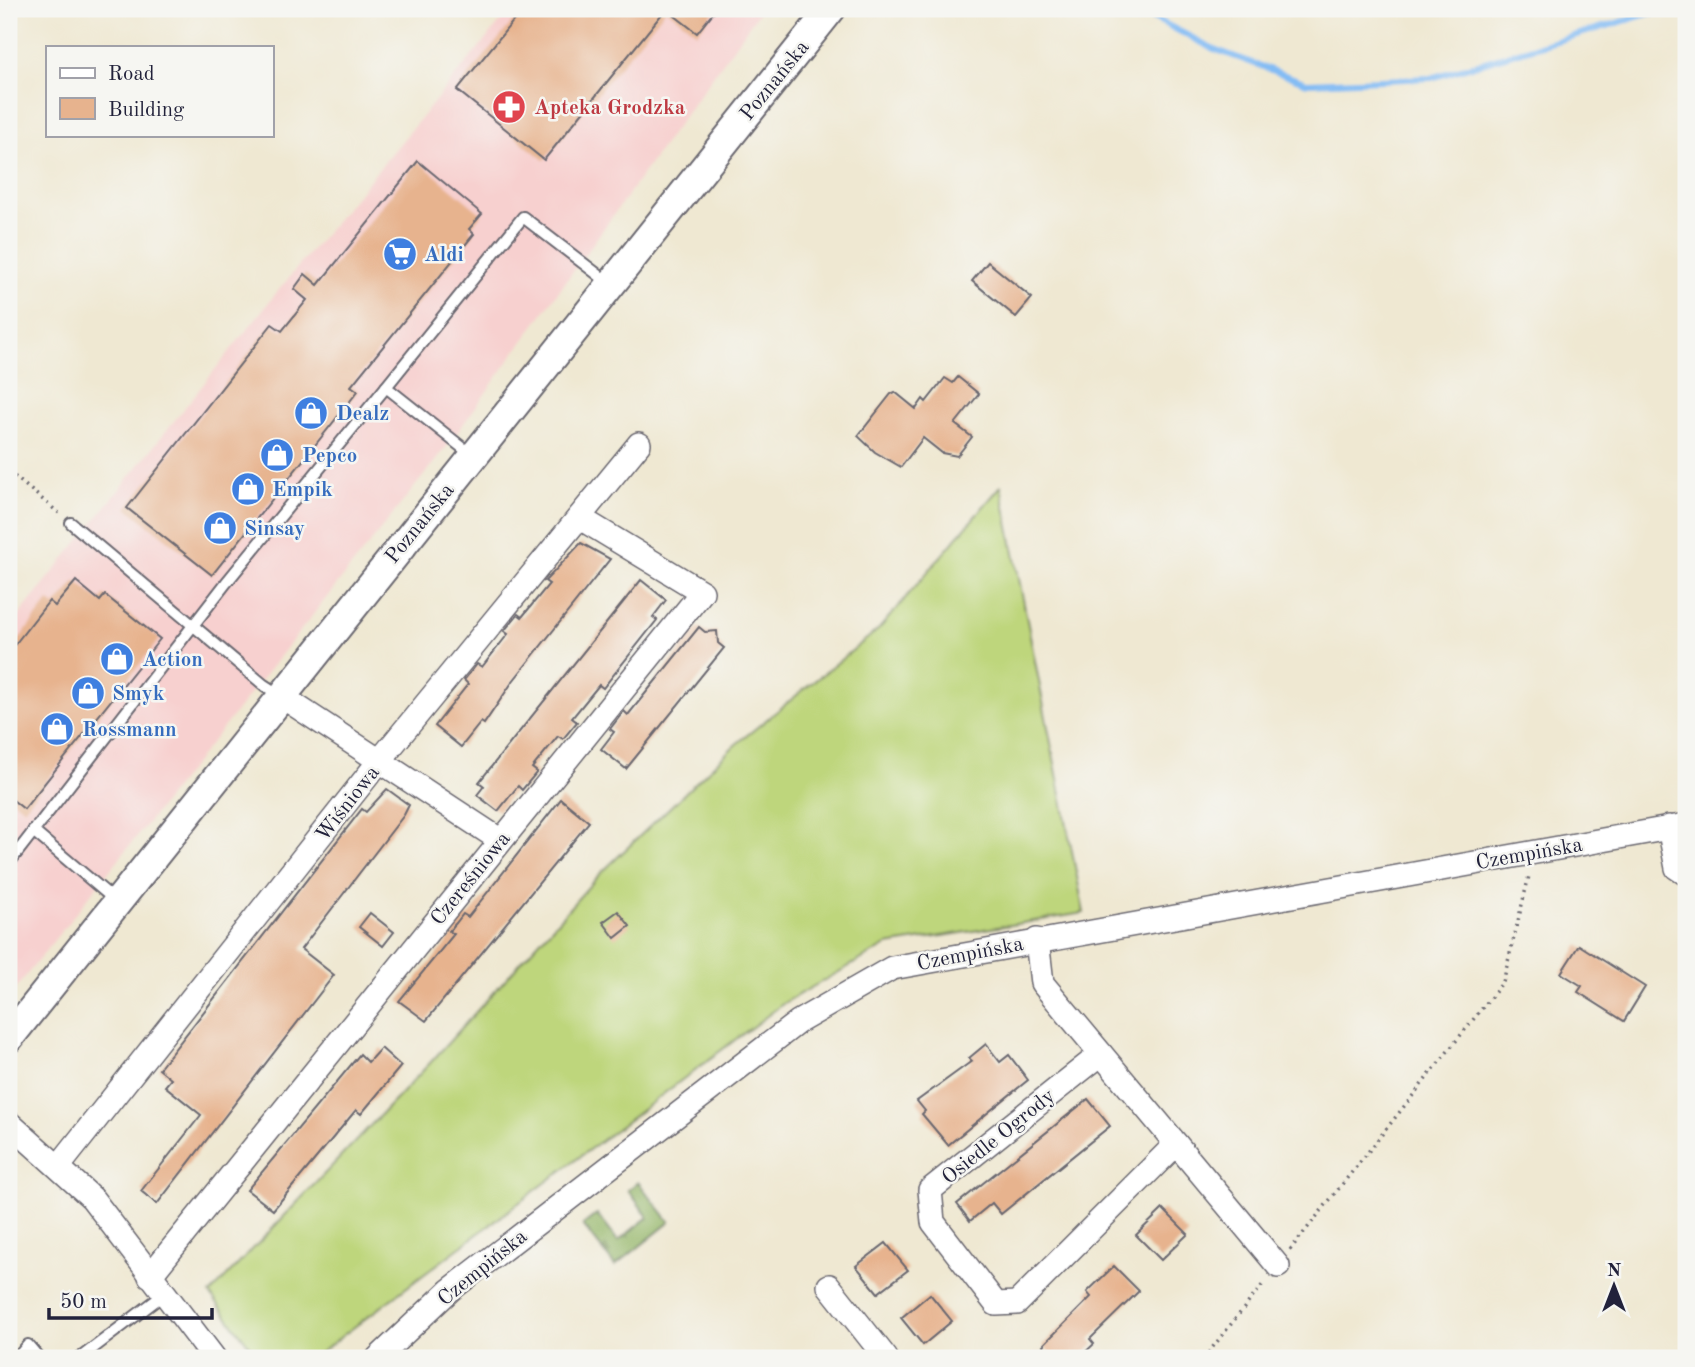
<svg xmlns="http://www.w3.org/2000/svg" width="1695" height="1367" font-family="'Old Standard TT',serif">
	<defs>
		<pattern id="forest-firs" width="22" height="20" patternUnits="userSpaceOnUse" patternTransform="scale(1.75)"><rect width="22" height="20" fill="#96b76b"/><path d="M5 1l3.5 6h-7zM16 11l3.5 6h-7z" fill="#7a9459"/></pattern>
	</defs>
	<rect width="100%" height="100%" fill="#f6f6f2"/>
	<filter id="ink" filterUnits="userSpaceOnUse"><feTurbulence type="fractalNoise" baseFrequency=".0143" numOctaves="2"/><feDisplacementMap in="SourceGraphic" scale="14" xChannelSelector="R" yChannelSelector="G"/><feConvolveMatrix kernelMatrix="1 2 1 2 8 2 1 2 1" color-interpolation-filters="sRGB"/></filter>
	<filter id="wash" filterUnits="userSpaceOnUse"><feTurbulence type="fractalNoise" baseFrequency=".00686" numOctaves="4" result="noise"/><feDisplacementMap in="SourceGraphic" scale="28" xChannelSelector="R" yChannelSelector="G"/><feGaussianBlur stdDeviation="1.57" result="paint"/><feColorMatrix in="noise" values="0 0 0 0 0 0 0 0 0 0 0 0 0 0 0 0 0 1.4 0 .05"/><feComposite in="paint" operator="in"/></filter>
	<g filter="url(#wash)">
		<rect width="100%" height="100%" fill="#efe8d2"/>
		<!-- built -->
		<polygon fill="#f7d0cf" points="511,9 761,9 452,440 9,997 9,628 273,297"/>
		<!-- forest -->
		<polygon fill="url(#forest-firs)" stroke="#5c6c53" stroke-width="2" points="638,1182 670,1222 615,1266 583,1225 597,1214 618,1241 648,1217 628,1190"/>
		<!-- garden -->
		<polygon fill="#bed67b" stroke="#707c5b" stroke-width="2" points="1001,486 1084,913 887,945 784,1003 313,1358 259,1358 210,1294 431,1062 599,875 735,745 879,629"/>
		<g fill="none" stroke-linecap="round" stroke-linejoin="round">
			<!-- stream -->
			<polyline stroke="#83bcf4" stroke-width="6" points="1136,9 1214,49 1307,83 1431,78 1664,9"/>
		</g>
		<g id="blocks">
			<!-- building -->
			<g fill="#e7b38e">
				<polygon points="523,9 666,9 544,160 457,90"/>
				<polygon points="666,9 716,9 697,33"/>
				<polygon points="418,161 482,214 469,229 474,234 351,386 358,391 212,575 127,508 272,324 282,331 307,300 294,289 305,274 318,285"/>
				<polygon points="988,262 1032,298 1016,317 972,281"/>
				<polygon points="958,377 979,394 955,424 972,437 957,456 942,453 923,438 901,467 875,452 858,436 891,394 895,392 916,409 923,399 926,402 945,378 953,383"/>
				<polygon points="581,543 610,559 513,681 484,724 481,722 461,747 435,726 468,684 464,680 477,664 482,667 508,634 504,631 518,614 522,617 549,584 545,581"/>
				<polygon points="641,580 666,600 653,617 657,620 603,688 599,685 572,718 577,722 563,739 558,736 532,768 537,772 522,790 518,786 498,811 477,795 484,786 479,782"/>
				<polygon points="76,581 100,601 105,595 160,639 24,809 9,797 9,652 49,601 55,606"/>
				<polygon points="699,627 705,632 717,631 718,643 724,648 626,769 601,749 614,732 610,729 624,711 628,715"/>
				<polygon points="387,789 409,805 404,815 301,949 334,975 157,1204 141,1191 201,1115 165,1086 171,1079 159,1069 362,809 366,812"/>
				<polygon points="561,799 589,822 426,1021 399,1001 454,934 449,931 456,923 463,914 468,917"/>
				<polygon points="618,911 630,926 615,938 603,922"/>
				<polygon points="370,913 394,932 383,946 359,927"/>
				<polygon points="1579,945 1645,987 1624,1021 1578,992 1582,986 1561,973"/>
				<polygon points="986,1044 1000,1062 1009,1055 1028,1080 948,1145 922,1114 925,1111 917,1101 972,1061 969,1058"/>
				<polygon points="381,1048 401,1066 361,1114 356,1110 273,1210 247,1190 360,1054 368,1062"/>
				<polygon points="1088,1099 1110,1126 1001,1214 992,1203 970,1221 957,1204"/>
				<polygon points="1163,1209 1188,1234 1161,1260 1136,1235"/>
				<polygon points="886,1243 908,1270 878,1293 856,1266"/>
				<polygon points="1114,1266 1139,1291 1090,1339 1094,1344 1079,1358 1056,1358 1043,1345 1091,1297 1087,1292"/>
				<polygon points="930,1294 952,1321 923,1345 901,1318"/>
			</g>
		</g>
	</g>
	<g filter="url(#ink)">
		<use href="#blocks" fill-opacity="0" stroke="#6a6770" stroke-width="2"/>
		<g fill="none" stroke-linecap="round" stroke-linejoin="round">
			<!-- service casing -->
			<g stroke="#6a6770" stroke-width="14">
				<g id="service">
					<polyline points="386,387 523,217 609,283"/>
					<polyline points="71,523 264,685 281,696"/>
					<polyline points="33,831 117,902"/>
					<polyline points="9,863 226,583 386,387 473,456"/>
					<polyline points="17,1358 28,1345 39,1358"/>
					<polyline points="80,1358 163,1295"/>
				</g>
			</g>
			<!-- minor casing -->
			<g stroke="#6a6770" stroke-width="26">
				<g id="minor">
					<polyline points="281,696 500,840"/>
					<polyline points="1669,827 1677,868 1686,874"/>
					<polyline points="1037,940 1042,983 1278,1266"/>
					<polyline points="1101,1054 930,1190 933,1222 996,1304 1017,1303 1176,1144"/>
					<polyline points="9,1123 92,1198 214,1358"/>
					<polyline points="59,1166 381,759 639,444"/>
					<polyline points="150,1276 702,592 580,518"/>
					<polyline points="829,1286 886,1358"/>
					<polyline points="378,1358 450,1290 798,1022 892,968 1686,825"/>
				</g>
			</g>
			<!-- tertiary casing -->
			<g stroke="#6a6770" stroke-width="32">
				<polyline id="tertiary" points="9,1038 831,9"/>
			</g>
			<!-- path -->
			<g stroke="#6a6770" stroke-width="3.5" stroke-dasharray="2 5" stroke-linecap="butt">
				<polyline points="9,472 59,513"/>
				<polyline points="1290,1250 1503,982 1529,876"/>
				<polyline points="1204,1358 1264,1283"/>
			</g>
			<!-- service -->
			<use href="#service" stroke="#fff" stroke-width="10"/>
			<!-- minor -->
			<use href="#minor" stroke="#fff" stroke-width="23"/>
			<!-- tertiary -->
			<use href="#tertiary" stroke="#fff" stroke-width="28"/>
		</g>
	</g>
	<!-- icons -->
	<defs>
		<g id="pharmacy-disc" transform="scale(1.75)"><circle r="9.5" fill="#e0444e" stroke="#f6f6f2"/><path d="M-2-6h4v4h4v4h-4v4h-4v-4h-4v-4h4Z" fill="#fff"/></g>
		<g id="supermarket-disc" transform="scale(1.75)"><circle r="9.5" fill="#3f7fe0" stroke="#f6f6f2"/><path d="M-6-5.5h2.5l.6 2H6L4.5 2H-2.5L-4.4-4H-6ZM-1.5 3.2a1.3 1.3 0 1 0 .1 0ZM3 3.2a1.3 1.3 0 1 0 .1 0Z" fill="#fff"/></g>
		<g id="shop-disc" transform="scale(1.75)"><circle r="9.5" fill="#3f7fe0" stroke="#f6f6f2"/><path d="M-5-2.5h2.3a2.7 3.5 0 0 1 5.4 0H5L5.5 6h-11ZM-1.5-2.5h3a1.5 2.3 0 0 0-3 0Z" fill="#fff"/></g>
	</defs>
	<g fill-rule="evenodd">
		<use href="#pharmacy-disc" x="509" y="107"/>
		<use href="#supermarket-disc" x="400" y="254"/>
		<use href="#shop-disc" x="311" y="413"/>
		<use href="#shop-disc" x="277" y="455"/>
		<use href="#shop-disc" x="248" y="489"/>
		<use href="#shop-disc" x="220" y="528"/>
		<use href="#shop-disc" x="117" y="659"/>
		<use href="#shop-disc" x="88" y="693"/>
		<use href="#shop-disc" x="57" y="729"/>
	</g>
	<g text-anchor="middle" stroke-width="5" stroke-linejoin="round" paint-order="stroke">
		<!-- street labels -->
		<g font-size="21" fill="#22223b" stroke="#f6f6f2">
			<text transform="translate(774 80) rotate(-51)" y="7">Poznańska</text>
			<text transform="translate(419 523) rotate(-51)" y="7">Poznańska</text>
			<text transform="translate(347 803) rotate(-52)" y="7">Wiśniowa</text>
			<text transform="translate(1529 853) rotate(-10)" y="7">Czempińska</text>
			<text transform="translate(470 878) rotate(-51)" y="7">Czereśniowa</text>
			<text transform="translate(970 953) rotate(-11)" y="7">Czempińska</text>
			<text transform="translate(998 1136) rotate(-39)" y="7">Osiedle Ogrody</text>
			<text transform="translate(482 1267) rotate(-39)" y="7">Czempińska</text>
		</g>
		<!-- health labels -->
		<g font-size="21" font-weight="bold" fill="#be3a42" stroke="#f6f6f2" text-anchor="start">
			<text x="534" y="114">Apteka Grodzka</text>
		</g>
		<!-- shop labels -->
		<g font-size="21" font-weight="bold" fill="#366cbe" stroke="#f6f6f2" text-anchor="start">
			<text x="424" y="261">Aldi</text>
			<text x="336" y="420">Dealz</text>
			<text x="302" y="462">Pepco</text>
			<text x="272" y="496">Empik</text>
			<text x="244" y="535">Sinsay</text>
			<text x="142" y="666">Action</text>
			<text x="112" y="700">Smyk</text>
			<text x="82" y="736">Rossmann</text>
		</g>
	</g>
	<!-- margin -->
	<rect width="1695" height="1367" fill="none" stroke="#f6f6f2" stroke-width="35"/>
	<!-- legend -->
	<rect x="46" y="46" width="228" height="91" fill="#f6f6f2" stroke="#a1a1a9" stroke-width="2"/>
	<rect x="60" y="68" width="35" height="10" fill="#ffffff" stroke="#a1a1a9" stroke-width="2"/>
	<text x="108" y="80" font-size="21" fill="#22223b">Road</text>
	<rect x="60" y="98" width="35" height="21" fill="#e7b38e" stroke="#a1a1a9" stroke-width="2"/>
	<text x="108" y="116" font-size="21" fill="#22223b">Building</text>
	<!-- north arrow -->
	<g transform="translate(1614 1286)" stroke="#f6f6f2" stroke-width="5" paint-order="stroke">
	<path d="M0-5L12 26L0 18L-12 26Z" fill="#22223b"/>
	<text y="-10" font-size="19" font-weight="bold" text-anchor="middle" fill="#22223b">N</text>
	</g>
	<!-- scale -->
	<path d="M49 1308v10h163v-10" fill="none" stroke="#22223b" stroke-width="3.5"/>
	<text x="60" y="1308" font-size="21" fill="#22223b" stroke="#f6f6f2" stroke-width="5" paint-order="stroke">50 m</text>
</svg>
